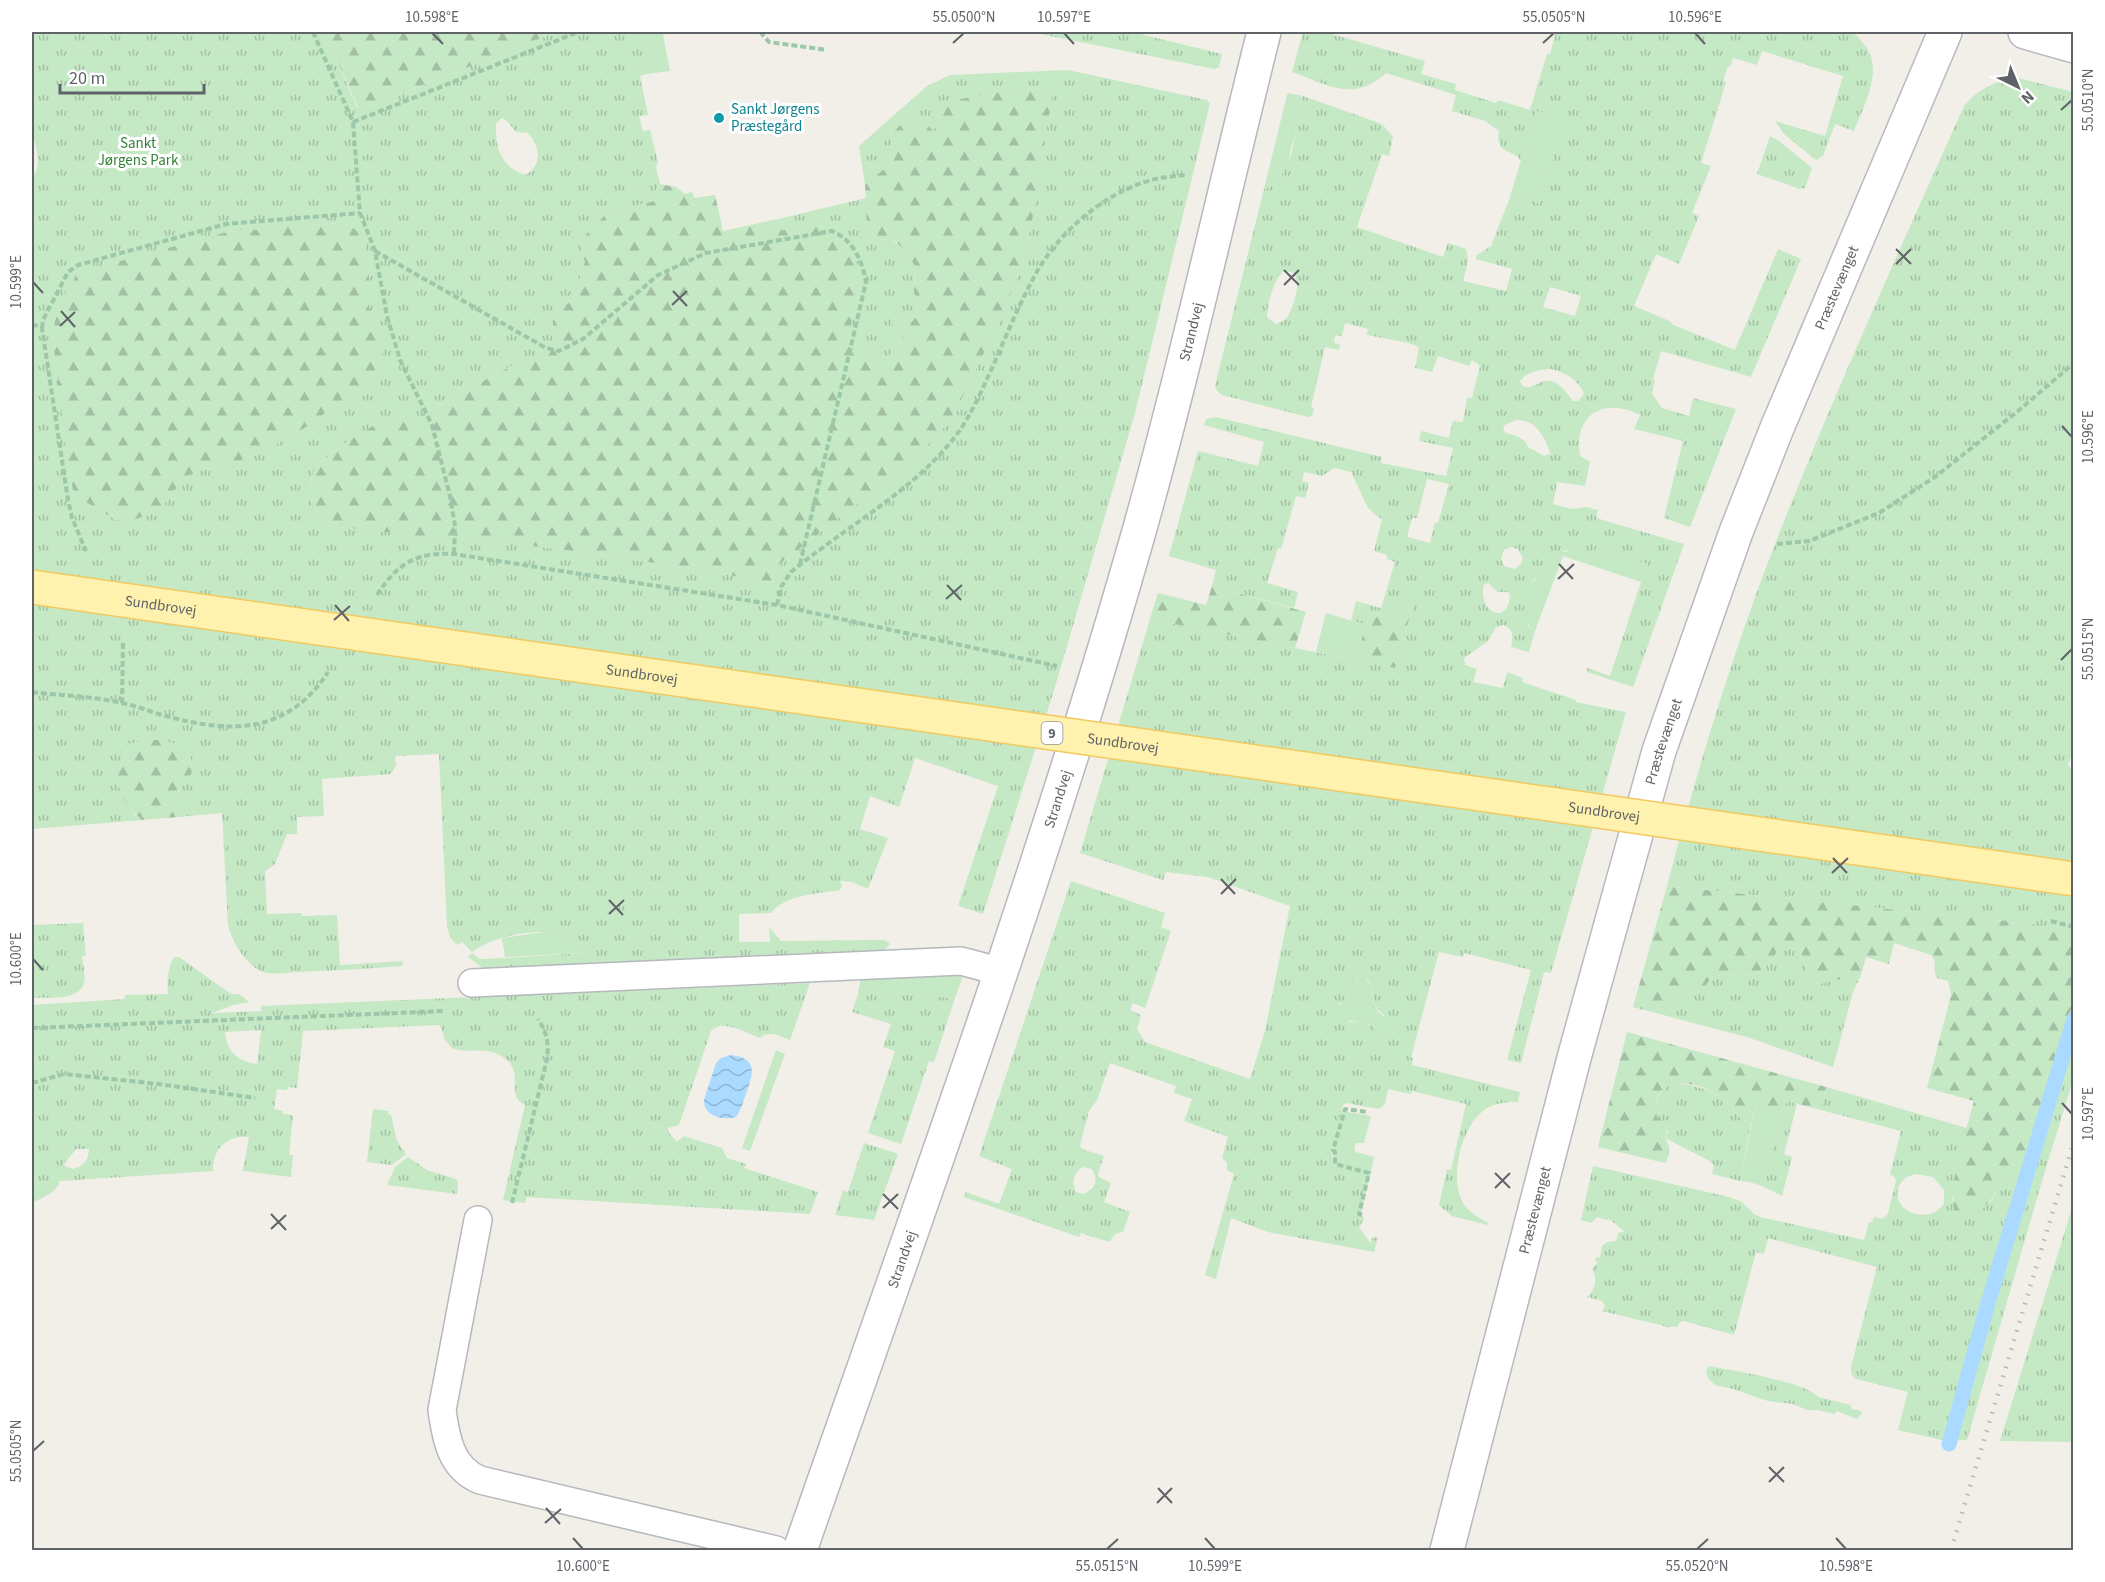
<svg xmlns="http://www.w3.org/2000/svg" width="2105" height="1582" font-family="'Source Sans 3',sans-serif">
	<defs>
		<pattern id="grass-tufts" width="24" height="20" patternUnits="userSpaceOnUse" patternTransform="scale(1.5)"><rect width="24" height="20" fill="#c5e8c5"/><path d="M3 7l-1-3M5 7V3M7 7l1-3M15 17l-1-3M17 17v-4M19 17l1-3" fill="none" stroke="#a3c0a4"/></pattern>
		<pattern id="forest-firs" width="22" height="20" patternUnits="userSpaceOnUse" patternTransform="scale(1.5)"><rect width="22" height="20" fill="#c5e8c5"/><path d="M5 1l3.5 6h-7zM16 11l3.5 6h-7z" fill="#a3c0a4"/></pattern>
		<pattern id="water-waves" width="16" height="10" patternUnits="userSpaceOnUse" patternTransform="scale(1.5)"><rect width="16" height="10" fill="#aadaff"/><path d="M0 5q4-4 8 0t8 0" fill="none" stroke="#8eb4d2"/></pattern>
	</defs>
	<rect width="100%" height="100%" fill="#f1efe8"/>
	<!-- grass -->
	<g fill="url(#grass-tufts)" fill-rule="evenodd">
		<path d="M32,32H324L357,107L362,109L557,32H638L647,74L640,76L648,115L639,116L643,131L650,130L658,162L656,167L660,184L654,193V201L606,214L581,273L577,293L553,320L552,334L555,344L547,358L509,367L417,417L383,420L353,438L319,463L314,470L309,489L311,501L322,517L339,527L393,533L432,542L469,538L604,555L771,582L778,565L901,470L939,434L954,414L1003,314L1024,258L1033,216V89L1005,91L945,102L934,131L918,117L891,141L895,157C887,170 875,174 865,185L859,146L927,86L950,75L1068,70L1207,100L1210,103L1207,116L1135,413L1055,687L983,914L958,906L998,786L915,758L899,807L870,796L860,829L888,838L868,889L852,882L840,881L842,886L840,890C817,894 786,894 771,913L739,914V942H770L769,927L781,941L885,940L890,944L885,950L497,969L483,968L468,957L472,953L480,959H485L587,953L589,950L587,944L569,943L561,932C530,931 498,934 472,952L462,942L457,945L450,937L447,927L439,754L395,756L396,765L391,774L322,779L324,816L297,817V834H287L275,864L265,871L267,914L301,913L302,916L337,915L340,965L403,961L402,966C366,969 331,971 296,972C286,973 273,975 263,972C246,965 232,942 228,925L222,813L178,817C178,809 177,800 178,793C181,775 200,777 189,755L121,792L135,815L142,820L32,829V179C42,165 37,149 32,133ZM502,118L507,121L516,132L528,133C540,146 543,166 525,175C501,167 495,148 496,123ZM331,223L350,226L369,258V307L382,349V358L368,382L303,429L266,450L239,461L202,470L186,477L176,488L168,501L116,520L74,495L65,438L227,232Z"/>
		<polygon points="1030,32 1132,32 1222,54 1219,67 1215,69"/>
		<path d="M1303,32H1325L1425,61L1421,74L1456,84L1455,90L1496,103L1498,100L1530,110L1547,54H1550L1556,32H1853C1859,38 1866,46 1870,54C1880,77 1862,110 1854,131L1835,124L1823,156L1816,160L1784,134L1775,121L1825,136L1843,76L1762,51L1757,65L1733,58L1730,67L1728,66L1723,81L1726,82L1701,163L1711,166L1692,213L1699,216L1679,264L1656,254L1634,306L1672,322L1671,324L1735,350L1778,249L1801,259L1751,377L1661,351L1653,379L1655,380L1652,394L1662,408L1689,416L1693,398L1736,409L1690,527L1664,518L1683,441L1634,429L1640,415C1605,397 1573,413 1580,456L1590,462L1585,486L1557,482L1553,504L1571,509L1586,507L1598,510L1596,518L1684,544L1633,687L1587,672V668L1610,676L1647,564L1596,548L1594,557L1565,550L1559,554L1533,580L1528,626L1535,631L1529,652L1511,647C1513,637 1514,630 1504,625L1496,627L1488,641L1464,658L1465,665L1477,669L1473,682L1503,688L1507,672L1523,678L1522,682L1576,700V702L1626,712L1551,973L1544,972L1521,1063L1507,1060L1531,970L1464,953L1463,957L1439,952L1411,1057L1413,1058L1412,1065L1520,1092L1518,1102C1505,1102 1493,1103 1483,1111C1460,1129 1448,1182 1465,1206C1471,1214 1480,1218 1488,1223V1225L1452,1216L1439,1205L1447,1169L1451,1170L1466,1104L1412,1091L1411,1094L1388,1089L1385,1104L1379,1109L1346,1103L1343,1105L1331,1150L1333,1163L1371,1171L1361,1213L1364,1219L1359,1227L1371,1244L1372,1238L1378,1237L1374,1252L1268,1232L1231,1218L1216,1279L1205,1275L1234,1174L1227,1170V1163L1222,1158L1228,1137L1184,1121L1192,1099L1174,1093L1176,1086L1110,1063L1097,1100L1089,1111L1080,1145L1082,1149L1104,1156L1098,1173L1099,1177L1111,1183L1104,1202L1130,1212L1123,1232L1115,1234L1109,1242L1081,1233L1079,1237L964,1197L966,1192L999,1204L1012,1169L979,1156L1071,881L1165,913L1161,927L1171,931L1145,1008L1133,1003L1130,1010L1141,1015L1137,1029L1145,1042L1250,1079L1265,1031L1290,906L1208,877L1166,872L1163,880L1080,853L1150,619L1395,668L1414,602H1411C1399,613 1396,619 1379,614L1368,619L1366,625L1351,620L1356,601L1381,608L1395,562L1387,559V555L1374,551L1382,520L1368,508L1351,472L1334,468L1322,476L1304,472L1302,481L1309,483L1305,498L1296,496L1281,549L1278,548L1267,583L1298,592L1294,608L1212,586L1216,570L1169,556L1198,451L1258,466L1264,442L1204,425L1206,419L1216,417L1382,457L1381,463L1446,476L1453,448L1419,441L1421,431L1449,438L1453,421L1463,422L1467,398H1472L1480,366L1472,360L1469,366L1438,356L1432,372L1415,368L1419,347L1409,343L1367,335L1368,329L1345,323L1342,336L1335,335L1334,343L1340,344L1339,350L1325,347L1311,407L1314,409L1312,416L1308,417L1222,395L1218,392L1215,386L1264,189L1279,183L1284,168L1289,163L1296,134L1295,128L1303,96L1382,124L1393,137L1389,156L1382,154L1357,227L1443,257L1448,243L1466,249L1468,261L1463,281L1506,291L1512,269L1476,259V256L1491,246L1509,200L1521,196L1540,204L1536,111L1522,162L1517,156L1501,148L1498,138L1499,131L1485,121L1452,111L1456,95L1386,73C1353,103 1329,85 1292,72ZM1284,271L1293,272C1302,284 1294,304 1288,316L1285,320L1276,324L1267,317C1267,305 1274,278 1284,271ZM1550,287L1581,296L1575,316L1543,307ZM1551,369C1565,372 1579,380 1584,394L1578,401H1573C1567,394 1561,384 1552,381C1540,377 1526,397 1520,381C1528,371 1539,370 1551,369ZM1516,420C1537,419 1544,437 1551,454L1544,456L1528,447L1525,441L1517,436L1505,433L1503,426ZM1427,479L1449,484L1438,523H1435L1430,543L1407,537L1412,518H1417ZM1511,547L1518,549L1523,558L1521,564L1515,569L1504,566L1501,559L1504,550ZM1488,583L1498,592H1508L1510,595C1509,626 1477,614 1484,584ZM1359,971C1362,975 1368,978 1370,983C1375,996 1371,1008 1385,1015L1370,1025L1361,1021L1349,1022L1338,1004L1344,1001ZM1083,1167L1092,1169C1099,1181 1095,1189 1083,1194L1076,1192C1071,1182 1073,1173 1083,1167Z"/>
		<path d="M2015,77L2073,92L2074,749L2068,765L2074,771L2073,939L2032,924L1667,886C1697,770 1732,655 1775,544C1833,396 1899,251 1964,106C1978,89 1994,82 2015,77Z"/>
		<polygon points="1770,136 1779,141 1812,168 1805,188 1800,189 1757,174"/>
		<polygon points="866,198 867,229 878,239 893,240 905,251 915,266 914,293 921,305 921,314 912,321 896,316 904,340 888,357 874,355 850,330 838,239 780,231 778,219"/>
		<path d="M83,923L86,956H82C83,965 87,978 83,986C75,1001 46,997 32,998V925Z"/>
		<path d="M1789,942C1804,951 1805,961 1808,977L1818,984L1861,975L1853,992L1833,1067L1750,1038L1667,1016L1674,998L1682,990H1702L1712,977L1726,974L1752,976L1771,963L1779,944Z"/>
		<path d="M174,957H179L231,994H239L249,1002L233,1005L212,1013L261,1011V1006L810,983L790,1040C779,1036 770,1030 760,1038C746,1033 722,1018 711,1031L679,1125L668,1128L669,1133L677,1142L684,1136L722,1148L727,1158L746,1164L744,1168L818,1192L810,1214L527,1197L525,1203L503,1200L525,1105C505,1096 524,1075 507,1060C487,1044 471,1055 452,1048L445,1040L440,1025L303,1031L297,1088L288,1087L287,1090L277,1089L274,1109L283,1111V1114L293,1115L289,1155H293L291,1177L243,1171L249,1137C227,1134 212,1150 213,1171L60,1181C56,1193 43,1197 32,1203V1005L125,999V995L168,994C167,980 167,970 174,957ZM261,1030L257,1064C238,1062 226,1050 225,1032ZM76,1149H89C88,1162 84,1166 72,1169L63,1165Z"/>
		<polygon points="859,991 955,998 934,1062 929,1061 901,1144 868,1133 895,1051 883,1047 891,1024 852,1012"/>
		<path d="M2073,1003V1080L2042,1181L1967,1440L1946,1441L1898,1430L1908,1392L1856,1379L1851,1374V1367L1877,1267L1768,1238L1764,1254L1756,1252L1734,1335L1684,1321L1680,1322L1677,1327H1668L1602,1311L1605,1306L1602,1301L1587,1297C1595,1290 1598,1279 1592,1269L1597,1263L1595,1258L1600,1257L1602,1246L1607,1242L1616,1241L1618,1233L1624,1231L1609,1219L1606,1220L1597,1217L1591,1223L1581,1220L1593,1166L1729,1197L1742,1202L1754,1214L1760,1217L1864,1240L1869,1222H1872L1874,1217L1883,1219L1888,1213L1896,1181L1894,1176L1890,1175L1901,1131L1821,1110L1826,1087L1967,1128L1952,1200L1967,1215C1986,1209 1992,1204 1999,1185C2012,1181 2017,1176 2025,1165ZM1916,1174L1933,1177L1944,1190V1203C1931,1227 1886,1211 1900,1184C1904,1178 1908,1176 1916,1174Z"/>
		<path d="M1673,1083C1689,1085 1706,1087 1719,1096C1732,1105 1736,1118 1751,1124L1740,1181L1712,1174L1714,1165L1710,1161L1665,1138L1668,1131L1663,1121L1657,1118C1654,1101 1658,1091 1673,1083Z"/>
		<polygon points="1790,1102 1797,1104 1784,1154 1792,1157 1782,1196 1764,1187 1780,1112 1786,1103"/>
		<polygon points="373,1109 389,1111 388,1114 391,1115 397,1141 406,1154 392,1165 367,1162"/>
		<polygon points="864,1143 898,1154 874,1220 835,1215 843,1190 848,1192"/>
		<polygon points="408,1157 427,1170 456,1179 458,1182 457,1194 387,1185 395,1167"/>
		<polygon points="2073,1205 2073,1442 2000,1441"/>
		<path d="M1708,1366C1730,1370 1808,1382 1818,1397L1851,1405V1409L1861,1411L1862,1413L1857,1419L1837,1411L1834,1414L1818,1410H1807L1793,1404L1768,1401L1733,1389L1715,1385L1708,1378L1706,1373Z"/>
	</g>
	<!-- forest -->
	<g fill="url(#forest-firs)">
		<polygon points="324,32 557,32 362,109 358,107"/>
		<path d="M1033,89L1053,90L1033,216L1024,258L1003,314L954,414L939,434L901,470L778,565L771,582L604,555L469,538L432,542L393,533L339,527L322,517L316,510L311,501L309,490L314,470L319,463L353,438L383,420L417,417L509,367L547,358L555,344L552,334L553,320L577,293L581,273L585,262L579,242L606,214L654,201V194L660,184L676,187L685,194L692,192L694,198L715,195L723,231L778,219L780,231L824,221L829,236C839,239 844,244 851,253C868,278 855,303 850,330L874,355L888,357L904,340L902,333L895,329L891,321L896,316L912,321L921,313V305L914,293L915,266L905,251L894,240L878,239L867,229L865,185C875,174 887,170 895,157L891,141L893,132L911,116L918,117L934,131L944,102L1005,91Z"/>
		<path d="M331,223L350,226L357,231L362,240L369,258V307L382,349V358L368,382L303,429L266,450L239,461L202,470L186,477L176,488L168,501L152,513L131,521L116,520L74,495L68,465L53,341C54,313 62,293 80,272L227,232Z"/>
		<polygon points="1212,586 1306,612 1295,648 1150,619 1158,593 1206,605"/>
		<path d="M1411,602H1414L1395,668L1355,660L1368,619L1379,614C1396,619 1399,613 1411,602Z"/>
		<path d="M146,740H161L181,745C198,764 196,773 178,790V817L142,820C117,799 109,772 128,744Z"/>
		<path d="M1667,886L2032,924L2073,938V1003L2025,1165C2017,1176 2012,1181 1999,1185C1993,1201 1972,1228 1954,1209C1949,1179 1966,1131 1974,1101L1927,1088L1951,995L1948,981L1937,978C1932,970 1938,962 1931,955L1894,943L1889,964L1866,957L1861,975L1818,984L1808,977C1805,961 1804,951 1789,942L1780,944L1771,963L1752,976L1726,974L1712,977L1702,990H1682L1674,998L1667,1016L1633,1007Z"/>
		<path d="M1627,1032L1826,1087L1821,1110L1790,1102L1786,1103L1780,1112L1756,1104L1751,1124C1736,1118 1732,1105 1719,1096C1695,1079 1649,1074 1657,1117L1668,1125L1665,1138C1671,1148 1671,1152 1665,1163L1598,1147Z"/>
	</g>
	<!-- garden -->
	<g fill="#c5e8c5">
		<polygon points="638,32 672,32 673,33 663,35 670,71 647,74"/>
		<polygon points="1289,93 1303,96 1295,128 1296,134 1290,151 1289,163 1284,168 1279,183 1264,189 1287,95"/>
		<polygon points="1536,111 1565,118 1540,204 1521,196 1509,200"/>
		<path d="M1596,548L1647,564L1641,582L1563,556L1535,631C1527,625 1525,621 1525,611C1524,584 1544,569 1561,552L1572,551L1593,557Z"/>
		<polygon points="1326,613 1366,625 1355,660 1316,652"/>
		<polygon points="544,932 561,932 569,943 587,944 589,950 587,953 505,957 502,938"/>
		<path d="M1362,970H1365L1366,978L1371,986L1374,1003L1378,1012L1387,1019L1384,1031L1378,1033C1375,1031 1373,1027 1370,1025C1361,1019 1348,1022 1338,1020L1334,1009L1344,1001L1356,975Z"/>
		<polygon points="963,975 955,998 858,991 861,980"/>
		<polygon points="776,1050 785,1054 750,1151 742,1148"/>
		<polygon points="1756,1104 1780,1112 1764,1187 1750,1182 1740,1181"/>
		<polygon points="1341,1111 1371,1116 1364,1143 1356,1143 1354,1150 1356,1152 1374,1157 1371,1171 1333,1163 1333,1156 1331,1151"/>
	</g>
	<!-- water -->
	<path fill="url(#water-waves)" d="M731,1055C759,1058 753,1075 746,1094C743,1102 741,1110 736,1117C723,1121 703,1116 704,1100L716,1063L721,1058Z"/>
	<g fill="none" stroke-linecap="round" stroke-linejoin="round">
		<!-- stream -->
		<polyline stroke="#aadaff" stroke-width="15" points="1949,1444 1988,1303 2074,1019"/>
		<!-- lane casing -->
		<g stroke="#b5b8bc" stroke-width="30">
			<g id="lane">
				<polyline points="472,983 961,961 1002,972"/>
				<path d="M478,1220L442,1410C446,1439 451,1468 480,1480L776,1550"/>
			</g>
		</g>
		<!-- street casing -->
		<g stroke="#b5b8bc" stroke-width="36">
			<g id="street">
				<path id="s1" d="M800,1550C917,1214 1040,878 1138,535C1185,369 1222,199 1264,32"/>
			</g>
		</g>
		<!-- secondary casing -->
		<g stroke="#b6babf" stroke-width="36">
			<g id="secondary">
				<polyline points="2025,32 2074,46"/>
				<path id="s2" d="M1447,1550L1574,1058L1659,751L1736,532L1777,428L1945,32"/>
			</g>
		</g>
		<!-- path -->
		<g stroke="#9cc7a9" stroke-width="4" stroke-dasharray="6 3" stroke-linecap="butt">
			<polyline points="313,32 353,122 360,213 375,251 387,316 400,360 432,425 450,496 455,526 454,554"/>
			<polyline points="760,32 769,42 827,50"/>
			<polyline points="353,122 578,32"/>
			<path d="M375,251L546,348L559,351L583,339L658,275L706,253L832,231C853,240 862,260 866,282L800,564"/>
			<polyline points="32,324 42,328 68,500 72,518 86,551"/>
			<polyline points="42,328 43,320 68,272 78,265 226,224 360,213"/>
			<polyline points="1777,544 1809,541 1879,513 1935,477 2018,411 2074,363"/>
			<path d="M377,595C398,563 416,552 454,554L777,605L1057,666"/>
			<path d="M777,605L781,587L791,572C842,530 909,493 950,443C969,421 980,394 992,368C1005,339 1017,309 1032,281C1055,235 1103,192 1155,179C1165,177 1176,176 1186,175"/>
			<path d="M32,692C61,696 93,696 122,703C137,706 151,712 166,716C231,734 288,734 328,672"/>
			<polyline points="122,703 123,643"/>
			<polyline points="2051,921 2074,927"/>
			<polyline points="32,1028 444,1011"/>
			<polyline points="32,1083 64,1074 159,1084 255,1098"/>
			<path d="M512,1203L547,1059C549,1044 547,1032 538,1019"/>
			<polyline points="1362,1215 1359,1214 1369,1173 1335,1164 1335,1152 1333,1150 1345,1109 1368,1112"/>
		</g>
		<!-- lane -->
		<use href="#lane" stroke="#fff" stroke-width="27"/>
		<!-- street -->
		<use href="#street" stroke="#fff" stroke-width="33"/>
		<!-- secondary -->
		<use href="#secondary" stroke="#fff" stroke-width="33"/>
		<!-- rail -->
		<polyline stroke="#b6b7b8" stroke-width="4.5" stroke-dasharray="1.5 8" stroke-linecap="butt" points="1951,1550 2074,1141"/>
		<!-- primary-bridge casing -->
		<g stroke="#f2c960" stroke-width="36" stroke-linecap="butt">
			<g id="primary-bridge">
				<path id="s3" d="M32,587L2074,879"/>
			</g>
		</g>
		<!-- primary-bridge -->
		<use href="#primary-bridge" stroke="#fff2af" stroke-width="33"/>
	</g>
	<!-- ticks -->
	<path fill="none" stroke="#5f6368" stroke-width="2" d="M432,33L443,44M1064,33L1074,44M1695,33L1705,44M953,43L964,33M1543,43L1554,33M2061,110L2072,100M1896,249L1911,264M1896,264L1911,249M1284,270L1299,285M33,282L43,293M1284,285L1299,270M673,291L687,306M672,305L687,291M61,311L75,327M60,326L75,312M2062,426L2072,437M1559,564L1573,579M1558,579L1574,564M947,585L961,600M946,599L962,585M335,605L349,621M334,620L350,606M2061,660L2072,649M1833,858L1847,873M1832,873L1848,858M1221,879L1235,894M1221,894L1236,879M609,900L623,915M609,914L624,900M33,959L43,970M2062,1103L2072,1114M1495,1173L1510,1188M1495,1188L1510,1173M883,1194L898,1209M883,1208L898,1194M271,1214L286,1230M271,1229L286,1215M33,1451L44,1441M1769,1467L1784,1482M1769,1482L1784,1467M1158,1488L1172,1503M1157,1503L1172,1488M546,1508L560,1524M545,1523L561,1509M573,1538L583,1549M1205,1538L1215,1549M1836,1538L1846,1549M1107,1549L1118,1539M1697,1549L1708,1539"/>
	<!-- markers -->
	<circle fill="#0f9aa8" stroke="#fff" stroke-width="2" cx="719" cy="118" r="6"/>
	<g text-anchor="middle" stroke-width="6" stroke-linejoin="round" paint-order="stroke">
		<!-- shield labels -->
		<rect fill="#fff" stroke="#8f9295" stroke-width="1.5" x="1041.5" y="722" width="21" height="22" rx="4.5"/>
		<g font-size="14" font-weight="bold" fill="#5f6368">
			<text x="1052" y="738">9</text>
		</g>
		<!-- culture labels -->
		<g font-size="15" fill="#0d838f" stroke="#fff" text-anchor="start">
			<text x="731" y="114">Sankt Jørgens<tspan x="731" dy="17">Præstegård</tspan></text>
		</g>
		<!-- park labels -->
		<g font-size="15" fill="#348238" stroke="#fff">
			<text x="138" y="148">Sankt<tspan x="138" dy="17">Jørgens Park</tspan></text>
		</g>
		<!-- street labels -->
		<g font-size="15" fill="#5f6368" stroke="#fff">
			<text dy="5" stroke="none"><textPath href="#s2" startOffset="1323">Præstevænget</textPath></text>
			<text dy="5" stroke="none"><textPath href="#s1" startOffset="1280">Strandvej</textPath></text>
			<text dy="5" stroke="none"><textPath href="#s3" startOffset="130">Sundbrovej</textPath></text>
			<text dy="5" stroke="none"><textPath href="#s3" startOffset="616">Sundbrovej</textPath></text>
			<text dy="5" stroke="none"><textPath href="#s2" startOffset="837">Præstevænget</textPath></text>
			<text dy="5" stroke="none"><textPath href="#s3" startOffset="1102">Sundbrovej</textPath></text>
			<text dy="5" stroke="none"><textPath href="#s1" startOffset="794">Strandvej</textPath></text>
			<text dy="5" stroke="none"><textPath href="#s3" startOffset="1588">Sundbrovej</textPath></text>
			<text dy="5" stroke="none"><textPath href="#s2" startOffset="351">Præstevænget</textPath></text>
			<text dy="5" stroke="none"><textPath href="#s1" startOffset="308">Strandvej</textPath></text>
		</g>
	</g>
	<!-- border -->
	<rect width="2105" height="1582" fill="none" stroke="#ffffff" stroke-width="66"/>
	<!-- north arrow -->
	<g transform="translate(2018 87) rotate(137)" stroke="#ffffff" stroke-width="4.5" paint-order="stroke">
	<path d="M0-4.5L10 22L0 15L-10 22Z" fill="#5f6368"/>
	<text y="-9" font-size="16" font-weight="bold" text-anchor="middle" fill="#5f6368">N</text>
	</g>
	<!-- scale -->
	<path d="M60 84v9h144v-9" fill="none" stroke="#5f6368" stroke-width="3"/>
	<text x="69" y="84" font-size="18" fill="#5f6368" stroke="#ffffff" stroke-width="4.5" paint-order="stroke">20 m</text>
	<rect x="33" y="33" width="2039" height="1516" fill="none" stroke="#5f6368" stroke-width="2"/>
	<g font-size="15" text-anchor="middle" fill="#5f6368">
		<text x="432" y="22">10.598°E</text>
		<text x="964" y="22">55.0500°N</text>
		<text x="1064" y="22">10.597°E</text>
		<text x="1554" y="22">55.0505°N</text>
		<text x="1695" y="22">10.596°E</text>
		<text transform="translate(2088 100) rotate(-90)" y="5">55.0510°N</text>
		<text transform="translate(16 282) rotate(-90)" y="5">10.599°E</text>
		<text transform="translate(2088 437) rotate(-90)" y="5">10.596°E</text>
		<text transform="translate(2088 649) rotate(-90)" y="5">55.0515°N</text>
		<text transform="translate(16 959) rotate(-90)" y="5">10.600°E</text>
		<text transform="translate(2088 1114) rotate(-90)" y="5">10.597°E</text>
		<text transform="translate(16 1451) rotate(-90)" y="5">55.0505°N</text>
		<text x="583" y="1571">10.600°E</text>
		<text x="1107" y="1571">55.0515°N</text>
		<text x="1215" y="1571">10.599°E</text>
		<text x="1697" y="1571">55.0520°N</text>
		<text x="1846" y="1571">10.598°E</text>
	</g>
</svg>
